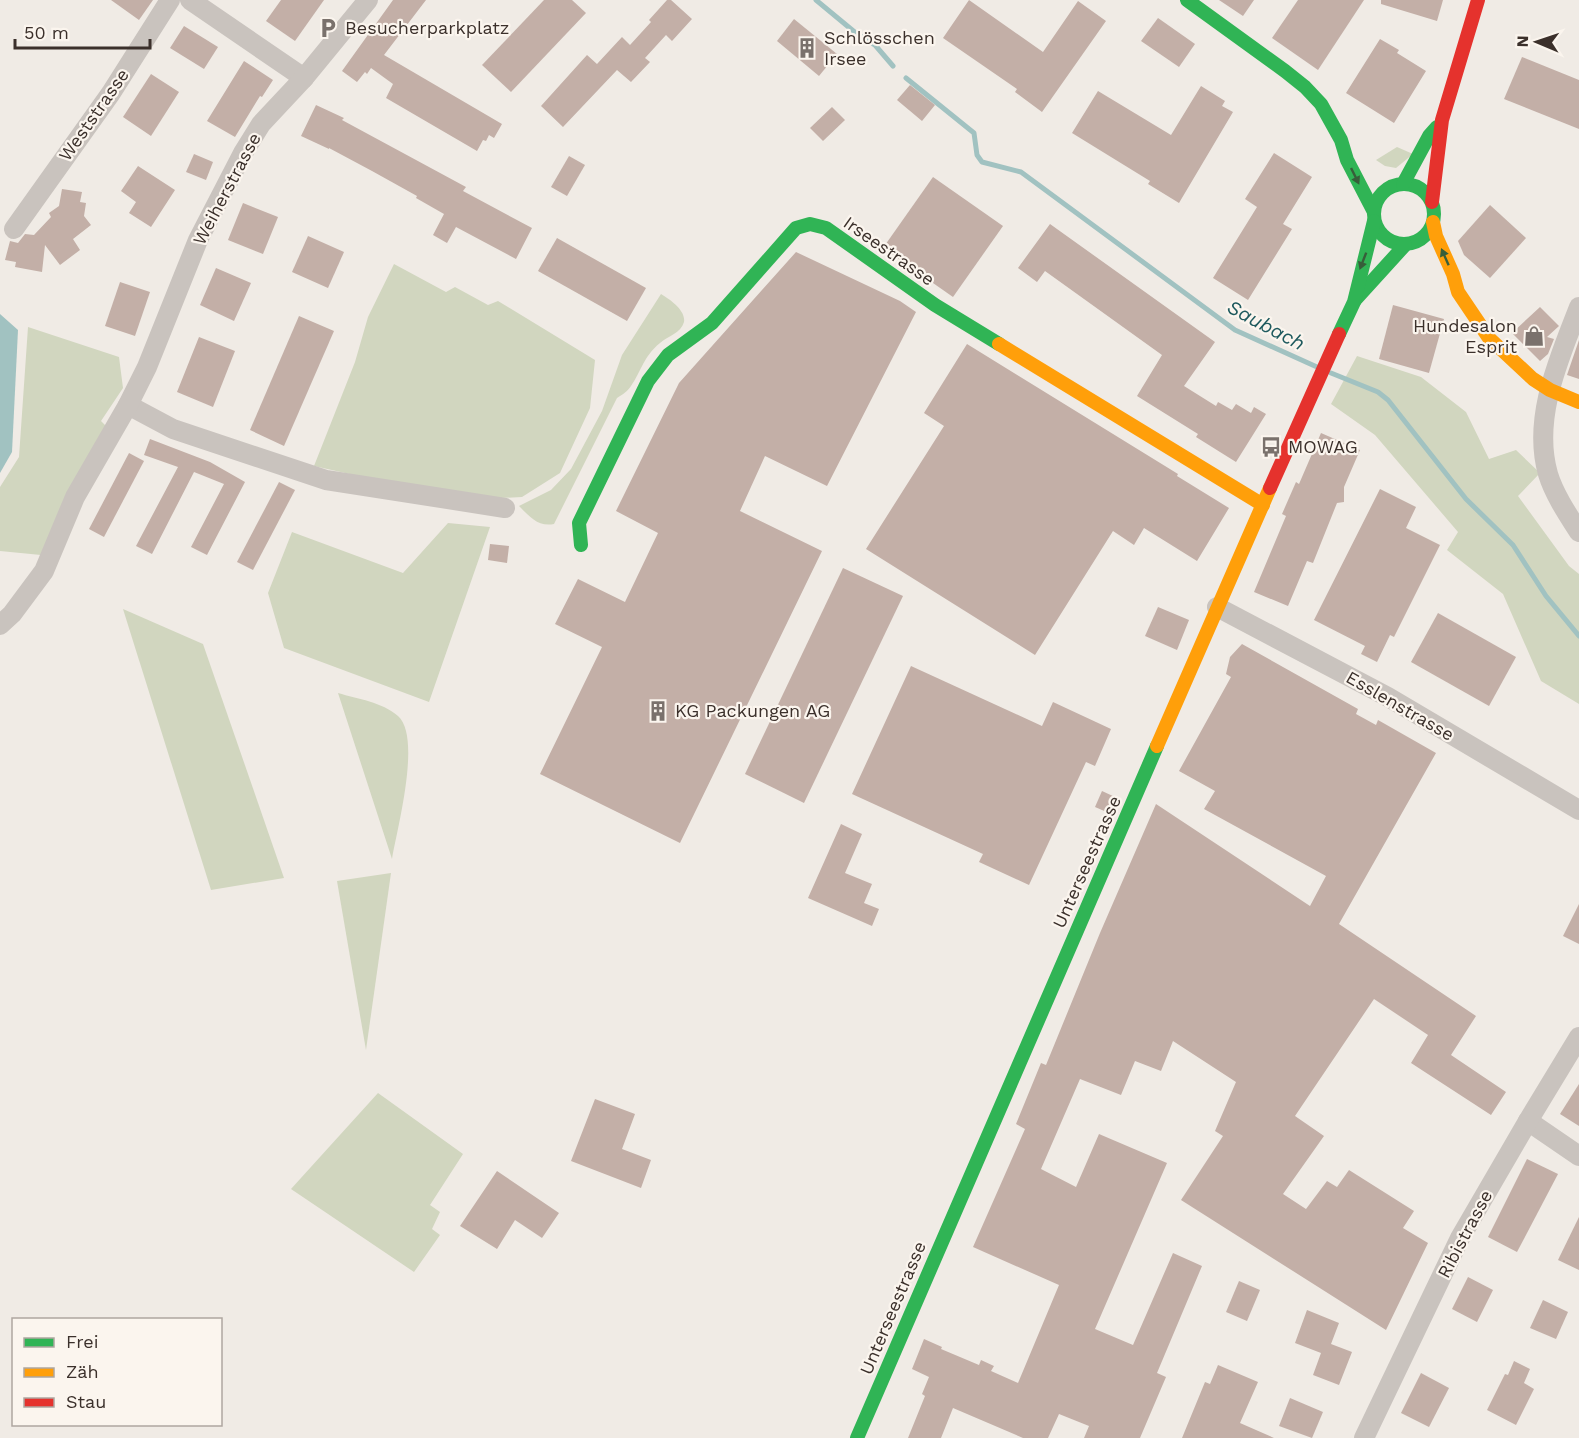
<svg xmlns="http://www.w3.org/2000/svg" width="1579" height="1438" font-family="'Work Sans',sans-serif">
	<rect width="100%" height="100%" fill="#f0ebe5"/>
	<!-- green -->
	<g fill="#d1d6bf">
		<polygon points="1397,147 1413,154 1396,168 1385,166 1376,160"/>
		<polygon points="394,264 446,292 455,287 488,305 498,301 595,360 590,408 560,473 522,497 501,498 354,475 314,466 355,362 368,317"/>
		<path d="M661,294C669,299 686,310 684,322C681,333 668,336 660,343C643,357 642,370 631,386C628,391 622,395 617,398L554,524C538,527 530,517 519,506L551,490L571,469L602,411L622,355Z"/>
		<polygon points="28,327 119,357 123,388 101,421 106,426 41,555 0,551 0,487 19,457"/>
		<polygon points="1357,356 1421,377 1466,412 1489,459 1516,450 1540,473 1518,496 1569,566 1579,574 1579,704 1541,681 1503,594 1447,550 1458,532 1375,435 1331,404"/>
		<polygon points="448,523 490,527 429,702 284,648 268,593 292,532 403,573"/>
		<polygon points="123,609 203,644 284,878 211,890"/>
		<path d="M338,693C358,699 382,702 398,716C422,737 397,829 392,859Z"/>
		<polygon points="391,873 366,1050 337,881"/>
		<polygon points="378,1093 463,1154 430,1205 440,1212 432,1229 440,1235 414,1272 291,1189"/>
	</g>
	<!-- water -->
	<polygon fill="#a1c2c1" points="0,314 18,330 12,452 0,473"/>
	<g fill="none" stroke-linecap="round" stroke-linejoin="round">
		<!-- stream -->
		<g stroke="#a1c2c1" stroke-width="5">
			<polyline points="816,0 857,34 875,45 893,66"/>
			<polyline points="906,78 974,133 977,155 982,162 1021,172 1235,330 1317,367"/>
			<polyline points="1331,373 1378,392 1388,400 1466,499 1513,545 1546,596 1579,636"/>
		</g>
	</g>
	<!-- building -->
	<g fill="#c3afa7">
		<polygon points="111,0 153,0 139,20"/>
		<polygon points="281,0 324,0 295,41 266,21"/>
		<polygon points="393,0 426,0 384,55 502,124 494,138 489,135 486,141 483,140 477,151 386,98 393,84 371,68 367,74 365,72 357,82 342,71"/>
		<polygon points="544,0 572,0 586,13 511,92 482,65"/>
		<polygon points="667,0 671,0 692,19 672,41 666,35 645,58 650,62 631,82 617,70 563,127 541,106 587,55 597,64 622,37 630,45 651,22 649,20"/>
		<polygon points="969,0 1043,52 1078,1 1106,21 1042,112 1015,92 1017,89 943,38"/>
		<polygon points="1219,0 1254,0 1243,16"/>
		<polygon points="1298,0 1364,0 1318,70 1272,38"/>
		<polygon points="1381,0 1443,0 1437,21 1381,4"/>
		<polygon points="1158,18 1195,44 1179,67 1141,41"/>
		<polygon points="794,19 837,54 819,76 777,41"/>
		<polygon points="184,26 218,47 204,69 170,48"/>
		<polygon points="1380,39 1399,50 1397,53 1426,71 1394,123 1346,93"/>
		<polygon points="1522,57 1579,80 1579,129 1504,99"/>
		<polygon points="244,61 273,80 262,97 260,96 235,137 207,121"/>
		<polygon points="151,74 179,92 151,136 123,117"/>
		<polygon points="910,85 935,105 922,121 897,100"/>
		<polygon points="1201,86 1225,101 1222,106 1233,112 1179,203 1148,184 1150,181 1072,133 1098,91 1171,135"/>
		<polygon points="316,105 344,118 342,120 466,187 463,191 532,228 516,259 456,227 447,243 433,235 444,214 416,198 417,196 372,171 329,148 329,149 301,136"/>
		<polygon points="832,107 845,120 823,141 810,128"/>
		<polygon points="1274,153 1312,177 1283,224 1292,229 1248,300 1213,278 1257,207 1245,199"/>
		<polygon points="194,154 213,162 206,180 186,172"/>
		<polygon points="569,156 585,165 567,196 551,187"/>
		<polygon points="138,166 175,190 151,227 129,213 136,202 121,191"/>
		<polygon points="933,177 1003,226 953,297 883,248"/>
		<polygon points="62,189 82,192 80,202 86,203 84,216 91,225 73,239 80,250 60,265 45,245 42,272 15,267 16,262 5,260 10,241 18,243 25,234 34,235 51,217 49,213 59,206"/>
		<polygon points="243,203 278,217 263,254 228,240"/>
		<polygon points="1490,205 1526,238 1490,278 1464,255 1458,241"/>
		<polygon points="1050,224 1215,342 1184,386 1216,406 1218,402 1232,410 1236,404 1251,413 1254,407 1266,414 1236,462 1196,437 1198,434 1137,396 1162,355 1045,271 1037,282 1018,268"/>
		<polygon points="308,236 344,252 328,288 292,272"/>
		<polygon points="557,238 646,288 627,321 538,271"/>
		<polygon points="796,252 900,301 916,312 827,486 765,456 740,511 822,551 680,843 540,774 602,647 555,624 578,579 625,602 658,533 616,511 679,383"/>
		<polygon points="216,268 251,283 234,321 200,305"/>
		<polygon points="120,282 150,292 135,336 105,326"/>
		<polygon points="1393,305 1444,319 1429,373 1379,359"/>
		<polygon points="1540,307 1559,326 1547,337 1554,339 1548,354 1540,361 1512,333"/>
		<polygon points="299,316 334,331 284,446 250,430"/>
		<polygon points="199,337 235,351 213,407 177,392"/>
		<polygon points="1579,340 1579,379 1567,375"/>
		<polygon points="967,344 1178,474 1177,476 1229,508 1197,561 1144,528 1134,545 1113,531 1035,655 866,549 944,426 924,413"/>
		<polygon points="1321,433 1360,450 1344,487 1344,502 1337,503 1313,563 1307,561 1288,606 1254,592 1286,516 1282,514 1296,482 1299,484"/>
		<polygon points="150,439 210,462 245,482 207,555 191,547 224,484 194,472 152,554 136,546 178,467 144,455"/>
		<polygon points="129,453 144,461 104,537 89,529"/>
		<polygon points="279,482 295,490 253,570 237,562"/>
		<polygon points="1380,489 1416,507 1406,528 1440,545 1394,637 1390,635 1377,662 1361,654 1365,646 1314,620"/>
		<polygon points="490,544 509,546 507,563 488,560"/>
		<polygon points="843,568 903,596 804,803 745,774"/>
		<polygon points="1158,607 1189,620 1177,650 1145,636"/>
		<polygon points="1438,613 1516,657 1489,706 1411,662"/>
		<polygon points="1242,644 1358,709 1356,714 1376,725 1378,720 1436,753 1339,924 1476,1016 1451,1055 1506,1092 1491,1115 1411,1063 1428,1035 1374,999 1295,1116 1324,1136 1283,1194 1306,1209 1327,1181 1337,1187 1349,1170 1414,1211 1403,1228 1428,1243 1386,1330 1181,1200 1223,1136 1215,1131 1236,1082 1173,1041 1161,1071 1135,1061 1121,1095 1080,1079 1041,1169 1076,1187 1099,1134 1167,1163 1095,1329 1133,1345 1173,1253 1202,1266 1157,1373 1166,1377 1140,1438 1084,1438 1089,1426 1059,1414 1048,1438 1023,1438 953,1408 941,1438 908,1438 925,1396 922,1394 929,1377 912,1369 924,1339 942,1347 941,1349 979,1365 981,1360 994,1366 991,1371 1018,1383 1059,1285 973,1247 1025,1129 1016,1124 1041,1063 1046,1065 1100,933 1156,804 1310,906 1326,876 1204,809 1215,791 1179,771 1231,677 1226,674 1230,657"/>
		<polygon points="911,666 1042,726 1053,702 1111,729 1095,766 1086,762 1029,885 979,862 983,854 852,794"/>
		<polygon points="1102,791 1115,797 1109,813 1095,807"/>
		<polygon points="841,824 862,834 845,873 872,884 864,903 879,909 872,926 808,898"/>
		<polygon points="1579,904 1579,944 1563,936"/>
		<polygon points="1579,1084 1579,1126 1560,1114"/>
		<polygon points="595,1099 635,1114 622,1149 651,1160 641,1188 571,1161"/>
		<polygon points="1527,1159 1558,1174 1517,1252 1488,1237"/>
		<polygon points="497,1171 559,1213 542,1238 515,1220 497,1249 460,1226"/>
		<polygon points="1579,1217 1579,1270 1558,1260"/>
		<polygon points="1468,1277 1493,1290 1477,1322 1452,1309"/>
		<polygon points="1239,1281 1260,1290 1247,1321 1226,1312"/>
		<polygon points="1543,1300 1568,1312 1556,1339 1530,1328"/>
		<polygon points="1307,1310 1339,1323 1331,1344 1352,1352 1339,1385 1313,1375 1321,1353 1295,1343"/>
		<polygon points="1514,1361 1530,1369 1524,1383 1534,1389 1516,1425 1487,1410 1505,1374 1508,1375"/>
		<polygon points="1218,1365 1258,1382 1240,1423 1274,1438 1182,1438 1205,1382 1210,1384"/>
		<polygon points="1421,1373 1449,1388 1429,1427 1401,1413"/>
		<polygon points="1290,1398 1323,1412 1312,1438 1279,1426"/>
	</g>
	<g fill="none" stroke-linecap="round" stroke-linejoin="round">
		<!-- street -->
		<g stroke="#c9c3be" stroke-width="20">
			<polyline points="190,0 304,78"/>
			<polyline points="14,229 111,93 170,0"/>
			<path d="M1579,307C1559,359 1532,418 1548,474C1554,494 1568,515 1579,532"/>
			<polyline points="128,405 173,429 326,480 505,508"/>
			<polyline points="1217,607 1388,697 1579,810"/>
			<polyline points="0,625 12,614 44,571 75,497 128,405 147,367 198,240 243,153 261,124 304,78 368,0"/>
			<polyline points="1528,1121 1579,1156"/>
			<polyline points="1364,1438 1460,1238 1528,1121 1579,1037"/>
		</g>
		<!-- fast -->
		<g stroke="#30b455" stroke-width="14">
			<polyline points="1187,0 1285,71 1305,87 1321,104 1341,140 1347,160 1374,212"/>
			<circle cx="1404" cy="214" r="30"/>
			<polyline points="1403,184 1429,136 1437,127"/>
			<polyline points="1355,300 1405,245"/>
			<polyline points="1339,334 1354,302 1374,221"/>
			<polyline points="581,545 579,523 648,381 668,355 712,323 796,228 810,224 826,228 935,305 999,344"/>
			<polyline points="857,1438 1157,746"/>
		</g>
		<!-- slow -->
		<g stroke="#ff9f0a" stroke-width="14">
			<polyline points="1433,222 1436,236 1453,274 1458,292 1489,338 1533,379 1550,390 1579,402"/>
			<polyline points="999,344 1263,505"/>
			<polyline points="1157,746 1270,488"/>
		</g>
		<!-- jam -->
		<g stroke="#e5322d" stroke-width="14">
			<polyline points="1432,202 1442,120 1478,0"/>
			<polyline points="1270,488 1339,334"/>
		</g>
	</g>
	<!-- one-way arrows -->
	<defs><path id="oneway-solid" d="M-6-.8H1V-3.2L6.5 0L1 3.2V.8H-6Z" transform="scale(1.5)"/></defs>
	<g fill="#375e3a">
		<use href="#oneway-solid" transform="translate(1355 176) rotate(64)"/>
		<use href="#oneway-solid" transform="translate(1445 257) rotate(-114)"/>
		<use href="#oneway-solid" transform="translate(1363 261) rotate(111)"/>
	</g>
	<!-- icons -->
	<defs>
		<g id="parking-bare" transform="scale(1.62)"><path d="M-3.5-5.5H1a3.5 3.5 0 0 1 0 7H-1V5.5H-3.5ZM-1-3.4V-.6H.8a1.4 1.4 0 0 0 0-2.8Z" fill="#7a716c" stroke="#fbf5ee" stroke-width="2.5" paint-order="stroke"/></g>
		<g id="building-bare" transform="scale(1.62)"><path d="M-4-6H4V6H1V3H-1V6H-4ZM-2.5-4.3h1.7v1.8h-1.7ZM.8-4.3h1.7v1.8H.8ZM-2.5-1h1.7V.8h-1.7ZM.8-1h1.7V.8H.8Z" fill="#7a716c" stroke="#fbf5ee" stroke-width="2.5" paint-order="stroke"/></g>
		<g id="shop-bare" transform="scale(1.62)"><path d="M-5-2.5h2.3a2.7 3.5 0 0 1 5.4 0H5L5.5 6h-11ZM-1.5-2.5h3a1.5 2.3 0 0 0-3 0Z" fill="#7a716c" stroke="#fbf5ee" stroke-width="2.5" paint-order="stroke"/></g>
		<g id="bus-bare" transform="scale(1.62)"><path d="M-5-6H5V4H4V6H2V4H-2V6H-4V4H-5ZM-3.5-4V0h7V-4ZM-3.5 1.2v1.5H-2V1.2ZM2 1.2v1.5H3.5V1.2Z" fill="#7a716c" stroke="#fbf5ee" stroke-width="2.5" paint-order="stroke"/></g>
	</defs>
	<g fill-rule="evenodd">
		<use href="#parking-bare" x="328" y="28"/>
		<use href="#building-bare" x="807" y="48"/>
		<use href="#shop-bare" x="1534" y="336"/>
		<use href="#bus-bare" x="1271" y="447"/>
		<use href="#building-bare" x="658" y="711"/>
	</g>
	<g text-anchor="middle" stroke-width="4.5" stroke-linejoin="round" paint-order="stroke">
		<!-- poi labels -->
		<g font-size="18" fill="#3b302b" stroke="#fbf5ee" text-anchor="start">
			<text x="345" y="34">Besucherparkplatz</text>
			<text x="824" y="44">Schlösschen<tspan x="824" dy="21">Irsee</tspan></text>
			<text x="1517" y="332" text-anchor="end">Hundesalon<tspan x="1517" dy="21">Esprit</tspan></text>
			<text x="1288" y="453">MOWAG</text>
			<text x="675" y="717">KG Packungen AG</text>
		</g>
		<!-- street labels -->
		<g font-size="18" fill="#3b302b" stroke="#fbf5ee">
			<text transform="translate(94 115) rotate(-55)" y="6">Weststrasse</text>
			<text transform="translate(227 189) rotate(-62)" y="6">Weiherstrasse</text>
			<text transform="translate(889 251) rotate(35)" y="6">Irseestrasse</text>
			<text transform="translate(1400 706) rotate(30)" y="6">Esslenstrasse</text>
			<text transform="translate(1087 862) rotate(-66)" y="6">Unterseestrasse</text>
			<text transform="translate(1465 1234) rotate(-62)" y="6">Ribistrasse</text>
			<text transform="translate(893 1308) rotate(-67)" y="6">Unterseestrasse</text>
		</g>
		<!-- water labels -->
		<g font-size="20" font-style="italic" fill="#1f5a5e" stroke="#fbf5ee">
			<text transform="translate(1266 325) rotate(28)" y="7">Saubach</text>
		</g>
	</g>
	<!-- legend -->
	<rect x="12" y="1318" width="210" height="108" fill="#fbf5ee" stroke="#aea6a0" stroke-width="1.5"/>
	<rect x="24" y="1338" width="30" height="9" fill="#30b455" stroke="#aea6a0" stroke-width="1.5"/>
	<text x="66" y="1348" font-size="18" fill="#3b302b">Frei</text>
	<rect x="24" y="1368" width="30" height="9" fill="#ff9f0a" stroke="#aea6a0" stroke-width="1.5"/>
	<text x="66" y="1378" font-size="18" fill="#3b302b">Zäh</text>
	<rect x="24" y="1398" width="30" height="9" fill="#e5322d" stroke="#aea6a0" stroke-width="1.5"/>
	<text x="66" y="1408" font-size="18" fill="#3b302b">Stau</text>
	<!-- north arrow -->
	<g transform="translate(1537 42) rotate(272)" stroke="#fbf5ee" stroke-width="4.5" paint-order="stroke">
	<path d="M0-4.5L10 22L0 15L-10 22Z" fill="#3b302b"/>
	<text y="-9" font-size="16" font-weight="bold" text-anchor="middle" fill="#3b302b">N</text>
	</g>
	<!-- scale -->
	<path d="M15 39v9h135v-9" fill="none" stroke="#3b302b" stroke-width="3"/>
	<text x="24" y="39" font-size="18" fill="#3b302b" stroke="#fbf5ee" stroke-width="4.5" paint-order="stroke">50 m</text>
</svg>
